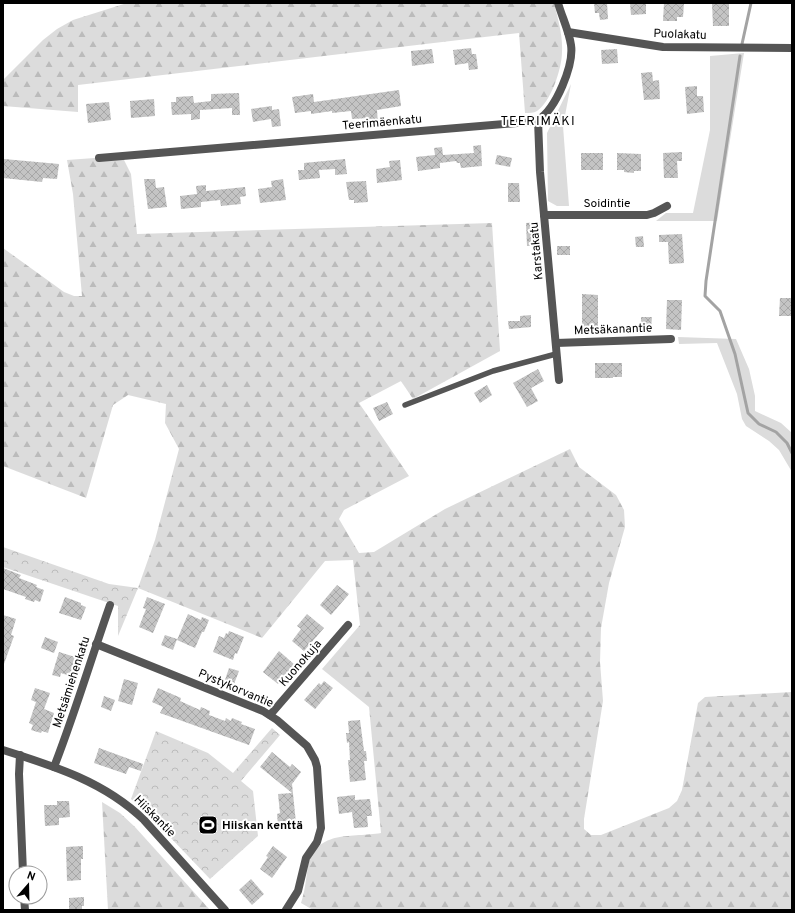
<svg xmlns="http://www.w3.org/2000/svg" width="795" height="913" font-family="Overpass,sans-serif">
	<defs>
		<pattern id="forest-firs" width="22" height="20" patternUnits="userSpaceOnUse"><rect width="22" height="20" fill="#dcdcdc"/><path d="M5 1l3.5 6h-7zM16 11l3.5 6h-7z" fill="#bbb"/></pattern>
		<pattern id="park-crowns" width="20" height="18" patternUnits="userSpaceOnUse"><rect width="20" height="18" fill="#dcdcdc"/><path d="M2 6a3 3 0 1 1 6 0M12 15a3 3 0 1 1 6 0" fill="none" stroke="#bbb"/></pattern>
		<pattern id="building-cross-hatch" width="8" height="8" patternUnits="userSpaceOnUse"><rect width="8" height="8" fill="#c4c4c4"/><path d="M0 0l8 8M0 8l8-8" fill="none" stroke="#a7a7a7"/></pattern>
	</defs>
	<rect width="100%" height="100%" fill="#fff"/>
	<!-- grass -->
	<g fill="#dcdcdc">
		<polygon points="744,53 717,221 656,221 666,213 693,213 710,130 710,56"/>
		<polygon points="571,84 563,126 569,206 557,206 548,201 547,133"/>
		<polygon points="678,337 736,339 749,369 755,396 755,411 781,423 792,433 792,472 779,450 769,441 746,426 742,419 737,394 717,343 679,344"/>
	</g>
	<!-- forest -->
	<g fill="url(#forest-firs)">
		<path d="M127,3H554C558,19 563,36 562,52C562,68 551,102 537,111C534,113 529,113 525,113L519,33L78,85V112L3,106V80L43,40L57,29L73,20Z"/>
		<path d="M122,156L131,174L137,234L492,223L500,351L413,399L401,381L359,403L409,476L344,510L339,519L359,553L374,552L445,509L570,449L579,467L616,495L624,510L625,527L609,583L601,628L600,662L603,701L584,819V829L591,835H601L669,808L677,801L682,790L698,703L705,697L792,692V910H313L301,903C305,891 306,879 308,866C317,829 353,838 381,833L369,707L322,669L360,625L353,560L325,561L262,638L138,588L155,540L179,449L165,423L166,404L128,395L113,405L86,498L3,466V248L64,292L74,296H82L73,194L67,160Z"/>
		<polygon points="102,802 120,813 135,827 210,910 108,910"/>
	</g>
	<!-- park -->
	<g fill="url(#park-crowns)">
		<polygon points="3,547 109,584 138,588 118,636 118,606 3,567"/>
		<polygon points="272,728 280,735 241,781 253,791 258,836 210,879 149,815 131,799 156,731 208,753 233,773"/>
	</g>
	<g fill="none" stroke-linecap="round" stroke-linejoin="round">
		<!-- stream -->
		<g stroke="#a3a3a3" stroke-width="3">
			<polyline points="742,44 751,3"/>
			<polyline points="740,56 706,281 705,296 720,311 735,354 748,413 759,424 776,432 787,443 792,453"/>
		</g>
	</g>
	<!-- building -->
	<g fill="url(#building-cross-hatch)">
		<polygon points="594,3 607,3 608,19 600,20 599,13 595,13"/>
		<polygon points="630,3 646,3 646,14 631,15"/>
		<polygon points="664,3 684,3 683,17 677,17 677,21 663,21"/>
		<polygon points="712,3 729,3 729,26 713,26"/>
		<polygon points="471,48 472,54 476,54 478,69 469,70 468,63 455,65 453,50"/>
		<polygon points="432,49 434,63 412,66 411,51"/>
		<polygon points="617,49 618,63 602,64 601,50"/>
		<polygon points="652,72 653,81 659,80 660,99 644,100 641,73"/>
		<polygon points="697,86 697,96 703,96 704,112 687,114 685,87"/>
		<polygon points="399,90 401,106 377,110 378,124 369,125 368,118 352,119 351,111 332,113 332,111 311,114 311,111 295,113 292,97 313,94 314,102"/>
		<polygon points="239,93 240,115 232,115 232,108 200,110 200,119 191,120 191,114 172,115 171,102 176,102 176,97 193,96 194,103 211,101 211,94"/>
		<polygon points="154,99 155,116 131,118 130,101"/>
		<polygon points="109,102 111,120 88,123 86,104"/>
		<polygon points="272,106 272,110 279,109 281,126 272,127 271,119 253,122 251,109"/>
		<polygon points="481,145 482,166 461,168 460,163 457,163 456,161 440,163 440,168 418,171 416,157 435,155 434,148 442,147 443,155 474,153 473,146"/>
		<polygon points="682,152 682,161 677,161 678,178 664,178 663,153"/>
		<rect x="581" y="153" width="22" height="17"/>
		<polygon points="617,153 641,154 641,171 634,171 634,173 624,172 624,170 617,170"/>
		<polygon points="497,155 512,158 510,167 495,164"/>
		<polygon points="4,159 59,164 57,179 43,178 42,182 3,178"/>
		<polygon points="345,159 347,174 335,175 335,169 319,170 320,178 299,180 298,170 304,170 304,163"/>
		<polygon points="400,160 402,180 377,183 376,169 390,167 389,161"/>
		<polygon points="144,179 155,179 156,188 164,187 167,207 148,209"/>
		<polygon points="283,179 286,200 260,203 258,189 272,187 271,181"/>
		<polygon points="366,181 368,202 354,203 354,200 349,200 346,182"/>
		<polygon points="508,183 519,183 520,202 508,202"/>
		<polygon points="206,185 206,191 245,187 246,196 240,197 241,204 221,206 220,200 201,202 201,207 181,209 180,196 197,194 196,186"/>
		<polygon points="539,222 541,246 527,246 526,223"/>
		<polygon points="682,234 684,263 669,264 668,242 659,242 659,235"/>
		<polygon points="643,236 644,247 636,247 635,237"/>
		<rect x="557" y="246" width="13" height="9"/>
		<polygon points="582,294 598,295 598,332 582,332"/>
		<polygon points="780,298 792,298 792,316 779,316"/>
		<polygon points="667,300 682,300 681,330 666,329"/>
		<polygon points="531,315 531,327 509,329 508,321 520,321 520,316"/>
		<polygon points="641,317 652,317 651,329 641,329"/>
		<polygon points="595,363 622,363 622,377 613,377 613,378 595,378"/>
		<polygon points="538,369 544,381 531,388 538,401 527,407 513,383"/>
		<polygon points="487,385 492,395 480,403 474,393"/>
		<polygon points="387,402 393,414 379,421 373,408"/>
		<polygon points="3,568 21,575 19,578 37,585 36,587 44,590 40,602 35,600 34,602 25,599 26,597 3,589"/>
		<polygon points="337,585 349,594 331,615 320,605"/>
		<polygon points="65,597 81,603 81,605 86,607 81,620 59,613"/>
		<polygon points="147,597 165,604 153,633 139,627 146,609 143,608"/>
		<polygon points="188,614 201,620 202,617 209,620 204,632 202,632 195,648 177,640"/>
		<polygon points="307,614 324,628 304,651 292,641 301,629 297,626"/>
		<polygon points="3,615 16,619 11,635 14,636 4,664 3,663"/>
		<polygon points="229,631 244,637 237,654 235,653 233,660 213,652 219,636 224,638 226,633 228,634"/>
		<polygon points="165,635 177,639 173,650 161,645"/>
		<polygon points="45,637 58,642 54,653 41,648"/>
		<polygon points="279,651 295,665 278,684 263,672"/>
		<polygon points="59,652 75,657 70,676 61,673 60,677 52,675"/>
		<polygon points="229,668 239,671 234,684 225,680"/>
		<polygon points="124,679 138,683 132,705 118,701"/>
		<polygon points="324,681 333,688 315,709 304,700 319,683 321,685"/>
		<polygon points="35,688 50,693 44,709 54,713 48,733 42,731 41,733 31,730 33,725 29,723 36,702 31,700"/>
		<polygon points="158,688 181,698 180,701 200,710 201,707 210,711 209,715 225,721 226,718 231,721 232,718 242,722 241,724 255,729 249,745 160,713 163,707 152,702"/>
		<polygon points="104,696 115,700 111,711 101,707"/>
		<polygon points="360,720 364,751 366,751 367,761 364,761 366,780 350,782 348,760 350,760 349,742 347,743 346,733 349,733 348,721"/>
		<polygon points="99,748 143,764 141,771 129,767 126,774 94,763"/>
		<polygon points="272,752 290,767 292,764 301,772 292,784 296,823 278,825 277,814 280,813 278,794 292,793 260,767"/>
		<polygon points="355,795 355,800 370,799 372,816 367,816 368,827 354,828 352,812 339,814 337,797"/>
		<polygon points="57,801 69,801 70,817 59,818 59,825 45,826 44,805 57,805"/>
		<polygon points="83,846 83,859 81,859 81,880 67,881 66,847"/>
		<polygon points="273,846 287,857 272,878 260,869 268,857 266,856"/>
		<polygon points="251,879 264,894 252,905 239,890"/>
		<polygon points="84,897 84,906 82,906 82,910 69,910 69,898"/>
	</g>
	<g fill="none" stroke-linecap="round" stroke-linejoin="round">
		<!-- service -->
		<polyline stroke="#555" stroke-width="5.5" points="405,405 493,371 556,354"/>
		<!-- minor -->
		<g stroke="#555" stroke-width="8">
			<polyline points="568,32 663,47 792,48"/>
			<polyline points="538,120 540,172 544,215 559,380"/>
			<path d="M99,158L529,122C532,121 536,121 538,120C556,109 574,65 571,45C569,31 562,17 558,3"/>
			<polyline points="544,215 647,215 654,213 667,206"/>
			<polyline points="556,343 671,339"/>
			<polyline points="96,644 263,711 277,720 307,746 315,760 317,767 321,828 317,842 306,858 298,891 286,910"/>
			<polyline points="270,715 348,625"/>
			<path d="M3,750C54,766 105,782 144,820L225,910"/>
			<polyline points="20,755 19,774 23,873"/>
			<path d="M54,767C75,713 91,659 110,605"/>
			<polyline points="24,897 25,910"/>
		</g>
	</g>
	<!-- icons -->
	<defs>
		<g id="stadium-square" transform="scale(1)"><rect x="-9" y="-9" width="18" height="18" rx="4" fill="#000" stroke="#fff"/><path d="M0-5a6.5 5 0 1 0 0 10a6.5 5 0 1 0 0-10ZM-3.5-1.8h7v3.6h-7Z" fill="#fff"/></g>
	</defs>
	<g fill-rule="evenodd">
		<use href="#stadium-square" x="208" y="825"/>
	</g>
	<g text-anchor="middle" stroke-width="4" stroke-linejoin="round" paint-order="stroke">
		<!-- street labels -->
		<g font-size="12" fill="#000" stroke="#fff">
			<text transform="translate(680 34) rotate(2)" y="4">Puolakatu</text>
			<text transform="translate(382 122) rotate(-5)" y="4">Teerimäenkatu</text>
			<text x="607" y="207">Soidintie</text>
			<text transform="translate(536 251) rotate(-95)" y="4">Karstakatu</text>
			<text transform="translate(613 329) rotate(-2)" y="4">Metsäkanantie</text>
			<text transform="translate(300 663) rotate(-49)" y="4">Kuonokuja</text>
			<text transform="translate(71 682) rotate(-72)" y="4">Metsämiehenkatu</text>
			<text transform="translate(236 688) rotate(23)" y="4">Pystykorvantie</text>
			<text transform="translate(155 816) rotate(45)" y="4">Hiiskantie</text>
		</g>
		<!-- poi labels -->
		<g font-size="12" font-weight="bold" fill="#000" stroke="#fff" text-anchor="start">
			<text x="222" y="829">Hiiskan kenttä</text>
		</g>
		<!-- neighbourhood labels -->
		<g font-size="13" letter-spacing="1" fill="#000" stroke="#fff">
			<text x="538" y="125">TEERIMÄKI</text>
		</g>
	</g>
	<!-- border -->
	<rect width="795" height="913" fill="none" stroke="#000000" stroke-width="8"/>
	<!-- north arrow -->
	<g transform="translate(28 885) rotate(20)"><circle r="19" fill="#ffffff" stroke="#999999"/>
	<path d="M0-3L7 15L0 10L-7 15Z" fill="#000000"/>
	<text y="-6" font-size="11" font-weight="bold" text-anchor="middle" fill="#000000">N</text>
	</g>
</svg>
